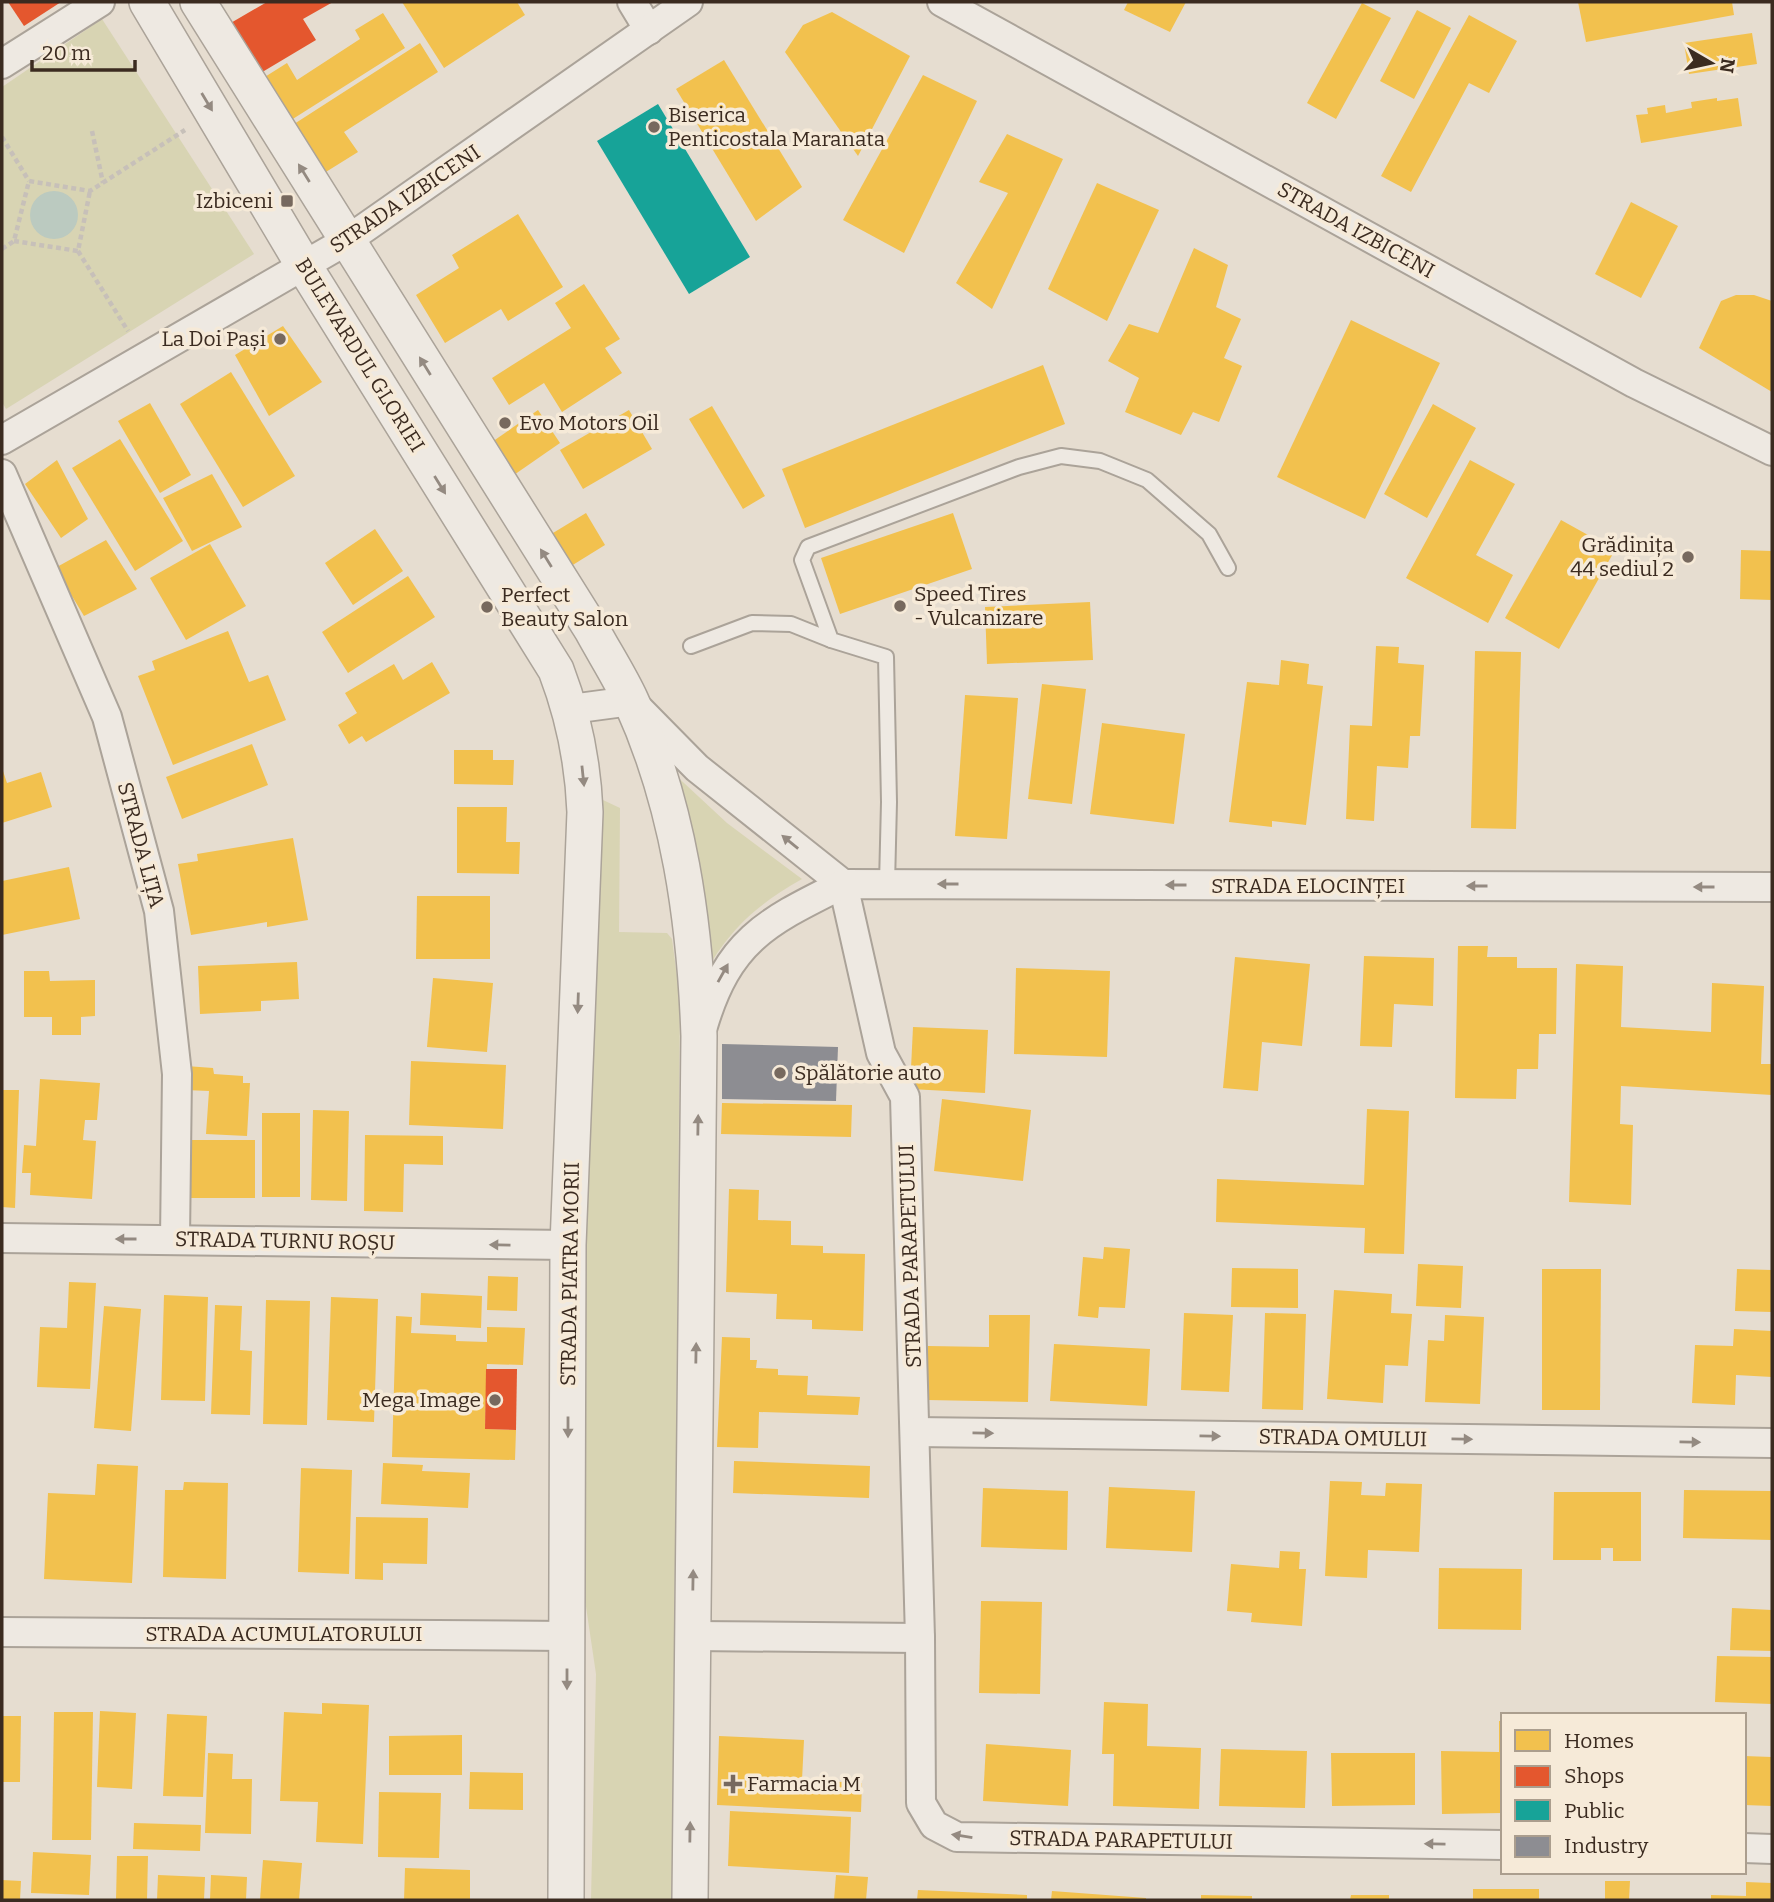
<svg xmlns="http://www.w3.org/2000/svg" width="1774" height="1902" font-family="Bitter,serif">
	<rect width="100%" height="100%" fill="#e6ddd0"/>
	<!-- green -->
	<g fill="#d8d4b3">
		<polygon points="102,19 254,254 6,409 2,402 2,87"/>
		<path d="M670,770L727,823L802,879C755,906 731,928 704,974Z"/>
		<polygon points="603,800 620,808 619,932 667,933 672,939 680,999 672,1900 591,1900 596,1674 581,1573 588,811"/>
	</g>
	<!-- water -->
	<circle fill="#bbcac0" cx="54" cy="215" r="24"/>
	<!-- homes -->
	<g fill="#f2c14e">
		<polygon points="402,2 517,2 525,15 444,68"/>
		<polygon points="1128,2 1186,2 1170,32 1124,10"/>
		<polygon points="1578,2 1732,2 1734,15 1586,42"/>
		<polygon points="1362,3 1391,18 1336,119 1307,103"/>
		<polygon points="1417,10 1451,28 1414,99 1380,81"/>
		<polygon points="832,12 910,56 858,156 785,52 803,25"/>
		<polygon points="383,13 405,48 288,122 260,80 287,63 297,80 360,39 355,30"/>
		<polygon points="1469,15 1517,41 1489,93 1469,83 1411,192 1381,176"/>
		<polygon points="1752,33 1757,64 1689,74 1684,43"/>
		<polygon points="420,43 438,72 344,132 358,152 321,175 291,126"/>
		<polygon points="724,60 802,187 756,221 676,89"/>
		<polygon points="923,75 977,101 904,253 843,220"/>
		<polygon points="1717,98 1717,101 1738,98 1742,126 1641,143 1636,115 1648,114 1647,108 1665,105 1666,113 1692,108 1691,102"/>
		<polygon points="1007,134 1063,159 992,309 956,283 1008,193 979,182"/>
		<polygon points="1097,183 1159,210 1107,321 1048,289"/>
		<polygon points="1631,202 1678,226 1641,298 1595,274"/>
		<polygon points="518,214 563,287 508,321 501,309 445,343 416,295 459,268 452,255"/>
		<polygon points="1194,248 1228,265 1216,307 1241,319 1224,358 1242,366 1219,422 1193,412 1181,435 1125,412 1139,378 1108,361 1129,324 1158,333"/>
		<polygon points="584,284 620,339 605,348 622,373 562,412 544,383 509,405 492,378 571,328 555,303"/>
		<polygon points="1736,295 1754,295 1772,301 1772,392 1699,348 1721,301"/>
		<polygon points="1351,320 1440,363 1365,519 1277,477"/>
		<polygon points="283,326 322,382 269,416 235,355"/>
		<polygon points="1043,365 1065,424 805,528 782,469"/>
		<polygon points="231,372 295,476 243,507 180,404"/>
		<polygon points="150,403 191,475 160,493 118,421"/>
		<polygon points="1433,404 1476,428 1427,518 1384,494"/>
		<polygon points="712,406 765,496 743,509 689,419"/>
		<polygon points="538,410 560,443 511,477 489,444"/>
		<polygon points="629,410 652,449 583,489 560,450"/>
		<polygon points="120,439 183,541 135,571 72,468"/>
		<polygon points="57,460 88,519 61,538 25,484"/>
		<polygon points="1470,460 1515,484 1476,555 1513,575 1488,623 1406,578"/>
		<polygon points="212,474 242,527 192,551 163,498"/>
		<polygon points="586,513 605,545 563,571 543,539"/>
		<polygon points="953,513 972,569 840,614 821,558"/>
		<polygon points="1561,520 1615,550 1559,649 1505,618"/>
		<polygon points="375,529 403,571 353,605 325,563"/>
		<polygon points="106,540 137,589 84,616 55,568"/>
		<polygon points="210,544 246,606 186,640 150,578"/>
		<polygon points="1741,550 1772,551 1772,600 1740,599"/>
		<polygon points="408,576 435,617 348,673 322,632"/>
		<polygon points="1090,602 1093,660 987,664 985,607"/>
		<polygon points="228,631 249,682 268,675 286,720 173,765 138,676 155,670 152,661"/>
		<polygon points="1376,646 1399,647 1398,663 1424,665 1420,736 1410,736 1408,768 1377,766 1374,821 1346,819 1350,725 1372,726"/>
		<polygon points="1475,651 1521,652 1516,829 1471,828"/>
		<polygon points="1281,660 1309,664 1307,684 1323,686 1306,825 1272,821 1272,827 1229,822 1247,682 1279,685"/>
		<polygon points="432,662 450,693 366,742 362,736 349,744 338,725 357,713 345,693 394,664 403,680"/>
		<polygon points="1042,684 1086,689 1072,804 1028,799"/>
		<polygon points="965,695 1018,698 1007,839 955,836"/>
		<polygon points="1102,723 1185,734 1174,824 1090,814"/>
		<polygon points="252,744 268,785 182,819 166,777"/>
		<polygon points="454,750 493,750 493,760 514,760 513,785 454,784"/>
		<polygon points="2,768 7,783 41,772 52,807 2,823"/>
		<polygon points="457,807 507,807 506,842 520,842 519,874 457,873"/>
		<polygon points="293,838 308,920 267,927 267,922 191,935 178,864 198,861 197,854"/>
		<polygon points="69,867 80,919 2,935 2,881"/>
		<polygon points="417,896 490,896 490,959 416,959"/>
		<polygon points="1458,946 1488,946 1487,957 1517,957 1517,968 1557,968 1556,1034 1539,1034 1538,1069 1517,1069 1516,1099 1455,1098"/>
		<polygon points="1364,956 1434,958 1433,1006 1394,1004 1392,1047 1360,1046"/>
		<polygon points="1235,957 1310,964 1302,1046 1262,1042 1258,1091 1223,1088"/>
		<polygon points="297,962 299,999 261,1001 261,1011 200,1014 198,966"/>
		<polygon points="1576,964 1623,966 1621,1027 1711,1032 1712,983 1764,986 1761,1064 1772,1064 1772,1095 1621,1086 1620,1124 1633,1125 1631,1205 1569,1202"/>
		<polygon points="1016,968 1110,971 1107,1057 1014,1054"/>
		<polygon points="24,971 49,971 50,981 95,980 95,1016 81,1017 81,1035 52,1035 52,1017 24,1017"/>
		<polygon points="433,978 493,983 487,1052 427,1047"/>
		<polygon points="913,1027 988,1030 985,1093 910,1089"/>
		<polygon points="411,1061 506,1065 503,1129 409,1125"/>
		<polygon points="186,1066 213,1068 214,1074 243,1076 243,1083 250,1083 247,1136 206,1134 209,1091 185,1090"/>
		<polygon points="40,1079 100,1083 97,1120 85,1120 83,1140 96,1141 92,1199 30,1195 31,1173 22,1173 24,1145 36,1146"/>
		<polygon points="2,1090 19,1090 15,1208 2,1207"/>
		<polygon points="942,1099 1031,1110 1023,1181 934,1171"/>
		<polygon points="722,1103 852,1105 851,1137 721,1134"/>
		<polygon points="1367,1109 1409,1111 1404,1254 1364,1253 1365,1228 1216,1222 1217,1179 1364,1185"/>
		<polygon points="313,1110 349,1111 347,1201 311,1200"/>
		<rect x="262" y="1113" width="38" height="84"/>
		<polygon points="365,1135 443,1136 443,1165 404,1164 403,1212 364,1211"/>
		<rect x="183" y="1140" width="72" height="58"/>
		<polygon points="729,1189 759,1190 758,1220 791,1221 791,1245 823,1246 823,1253 865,1254 863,1331 812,1329 812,1320 776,1319 777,1294 726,1292"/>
		<polygon points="1104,1247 1130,1249 1125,1308 1099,1307 1098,1318 1078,1316 1083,1257 1103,1259"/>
		<polygon points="1418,1264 1463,1266 1461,1308 1416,1306"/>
		<polygon points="1232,1268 1298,1269 1298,1308 1231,1307"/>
		<polygon points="1542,1269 1601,1269 1600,1410 1542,1410"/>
		<polygon points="1737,1269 1772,1270 1772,1312 1735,1311"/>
		<polygon points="488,1276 518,1277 517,1311 487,1310"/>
		<polygon points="69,1282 96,1283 90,1389 37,1387 40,1327 67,1328"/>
		<polygon points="1334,1290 1392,1294 1391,1313 1412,1314 1408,1366 1385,1365 1383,1403 1327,1399"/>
		<polygon points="421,1293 482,1296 481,1328 420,1325"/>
		<polygon points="164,1295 208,1297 205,1401 161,1400"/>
		<polygon points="331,1297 378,1299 374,1422 327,1420"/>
		<polygon points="266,1300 310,1301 307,1425 263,1424"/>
		<polygon points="215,1305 242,1306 240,1350 252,1351 250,1415 211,1414"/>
		<polygon points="104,1306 141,1309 131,1431 94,1428"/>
		<polygon points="1184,1313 1233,1315 1229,1392 1181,1390"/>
		<polygon points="1265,1313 1306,1314 1303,1410 1262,1409"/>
		<polygon points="989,1315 1030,1315 1028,1402 927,1400 928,1346 989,1347"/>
		<polygon points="1445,1315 1484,1317 1480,1404 1425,1402 1428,1340 1444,1341"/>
		<polygon points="396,1316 412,1317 411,1333 456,1335 456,1341 487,1342 487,1327 525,1328 523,1365 487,1364 485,1429 516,1430 515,1460 392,1457"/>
		<polygon points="1734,1329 1772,1331 1772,1377 1736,1375 1735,1405 1692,1403 1695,1345 1733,1346"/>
		<polygon points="722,1337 750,1338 750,1360 757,1360 756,1368 778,1369 778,1375 808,1376 807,1395 860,1397 858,1415 759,1412 758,1448 717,1447"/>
		<polygon points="1054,1344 1150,1349 1147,1406 1050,1401"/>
		<polygon points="734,1461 870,1466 869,1498 733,1493"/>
		<polygon points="383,1463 423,1465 422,1471 470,1473 468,1508 381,1504"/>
		<polygon points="97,1464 138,1466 132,1583 44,1579 48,1493 95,1495"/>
		<polygon points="301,1468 352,1470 349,1574 298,1572"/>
		<polygon points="1330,1481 1362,1482 1361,1495 1385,1496 1386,1483 1422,1484 1419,1552 1368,1550 1367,1578 1325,1576"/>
		<polygon points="184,1482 228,1483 226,1579 163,1577 165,1490 183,1490"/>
		<polygon points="1109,1487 1195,1491 1192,1552 1106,1548"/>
		<polygon points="983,1488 1068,1491 1067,1550 981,1547"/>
		<polygon points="1684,1490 1772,1491 1772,1540 1683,1538"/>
		<polygon points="1554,1492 1641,1492 1641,1561 1613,1561 1613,1548 1601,1548 1601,1560 1553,1560"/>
		<polygon points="356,1517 428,1518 427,1564 383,1563 383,1580 355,1579"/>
		<polygon points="1280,1551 1300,1552 1299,1569 1306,1569 1302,1626 1251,1622 1252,1613 1227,1611 1231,1564 1279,1568"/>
		<polygon points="1439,1568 1522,1569 1521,1630 1438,1629"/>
		<polygon points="981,1601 1042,1602 1040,1694 979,1693"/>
		<polygon points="1732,1608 1772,1610 1772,1651 1730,1650"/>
		<polygon points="1717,1656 1772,1657 1772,1704 1715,1702"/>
		<polygon points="1104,1702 1148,1704 1147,1746 1201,1748 1199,1809 1113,1806 1114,1754 1102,1754"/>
		<polygon points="322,1703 369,1705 363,1844 316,1842 318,1802 280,1801 284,1712 322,1714"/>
		<polygon points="100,1711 136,1713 132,1789 97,1787"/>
		<polygon points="54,1712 93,1712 91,1840 52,1840"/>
		<polygon points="167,1714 207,1716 203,1797 163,1796"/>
		<polygon points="2,1716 21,1716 20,1782 2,1782"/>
		<polygon points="1499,1721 1503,1721 1503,1813 1442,1814 1441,1751 1499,1752"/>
		<polygon points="462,1735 462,1775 389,1775 389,1736"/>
		<polygon points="719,1736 804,1740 802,1780 862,1783 861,1812 717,1805"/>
		<polygon points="986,1744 1071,1750 1068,1806 983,1801"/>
		<polygon points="1221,1749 1307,1751 1305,1808 1219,1806"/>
		<polygon points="208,1753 233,1754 232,1779 252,1779 251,1834 205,1833"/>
		<polygon points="1331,1753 1415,1753 1415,1805 1332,1806"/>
		<polygon points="1744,1756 1772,1757 1772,1806 1744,1805"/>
		<polygon points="470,1772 523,1773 523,1810 469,1809"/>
		<polygon points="379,1792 441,1793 439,1858 378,1857"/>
		<polygon points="730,1811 851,1817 849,1873 728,1866"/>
		<polygon points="134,1823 201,1825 200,1851 133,1849"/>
		<polygon points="33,1852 91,1855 89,1895 31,1893"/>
		<polygon points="117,1856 148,1856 147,1900 116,1900"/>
		<polygon points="263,1860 302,1863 299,1900 260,1900"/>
		<polygon points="405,1868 470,1870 470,1900 404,1900"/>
		<polygon points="158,1875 205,1877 204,1900 157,1900"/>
		<polygon points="211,1875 247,1877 246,1900 210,1900"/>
		<polygon points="836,1875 868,1877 866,1900 834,1900"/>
		<polygon points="2,1880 21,1881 20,1900 2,1900"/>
		<polygon points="1605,1881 1630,1881 1629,1900 1605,1900"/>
		<polygon points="1746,1882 1772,1883 1772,1900 1711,1900 1711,1895 1746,1896"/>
		<rect x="1473" y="1889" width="66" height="11"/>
		<polygon points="918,1890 1027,1895 1027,1900 917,1900"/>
		<polygon points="1052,1891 1146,1898 1146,1900 1051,1900"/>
		<polygon points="1201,1895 1252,1896 1252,1900 1201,1900"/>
		<polygon points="1351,1895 1389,1895 1389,1900 1350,1900"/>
	</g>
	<!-- shops -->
	<g fill="#e4572e">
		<polygon points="8,2 61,2 24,26"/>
		<polygon points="267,2 333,2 303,19 316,40 259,74 229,24"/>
		<polygon points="486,1369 517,1369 516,1430 485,1429"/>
	</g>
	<!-- public -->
	<polygon fill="#17a398" points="658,104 750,257 689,294 597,141"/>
	<!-- industry -->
	<polygon fill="#8d8d92" points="722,1044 838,1047 836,1101 722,1099"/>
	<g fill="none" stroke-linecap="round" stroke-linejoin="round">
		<!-- service casing -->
		<g stroke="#aba399" stroke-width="18">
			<g id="service">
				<polyline points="691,646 752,623 791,624 831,640"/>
				<polyline points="887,884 889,802 886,657 831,640 802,560 808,547 1019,467 1061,456 1100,461 1147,480 1209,534 1228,568"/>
			</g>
		</g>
		<!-- minor casing -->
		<g stroke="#aba399" stroke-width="32">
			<g id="minor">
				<polyline points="632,2 649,30"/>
				<polyline points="942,2 1634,383 1772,451"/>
				<polyline points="2,64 100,2"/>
				<polyline points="2,440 346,241 688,2"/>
				<polyline points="2,474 107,717 159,911 177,1074 175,1239"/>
				<polyline points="571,709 631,701 697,768 843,884"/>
				<polyline points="843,884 881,1053 905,1097 920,1638 921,1803 934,1825 957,1837 1503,1845"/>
				<path d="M703,1026C729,939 767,922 843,884L1772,887"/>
				<polyline points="2,1238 568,1245"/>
				<polyline points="915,1432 1772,1443"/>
				<polyline points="2,1632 567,1636"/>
				<polyline points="693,1636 920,1638"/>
				<polyline points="1744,1848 1772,1849"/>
			</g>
		</g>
		<!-- tertiary casing -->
		<g stroke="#aba399" stroke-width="38">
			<g id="tertiary">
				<path d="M147,2L304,266L556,670C574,717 583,762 585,812L568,1245L566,1900"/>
				<path d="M198,2L592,630C605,654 620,677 631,701C679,806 695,922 699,1036L690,1900"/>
			</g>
		</g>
		<!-- path -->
		<g stroke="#c7c0b9" stroke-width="4.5" stroke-dasharray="5 3.5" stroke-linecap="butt">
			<polyline points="92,131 103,183"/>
			<polyline points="2,137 29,181"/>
			<polyline points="14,241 78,251 90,191"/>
			<polyline points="2,249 14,241 29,181 90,191 185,130"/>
			<polyline points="78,251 128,331"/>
		</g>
		<!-- service -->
		<use href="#service" stroke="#eee9e2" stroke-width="14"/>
		<!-- minor -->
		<use href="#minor" stroke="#eee9e2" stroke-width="28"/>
		<!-- tertiary -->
		<use href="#tertiary" stroke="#eee9e2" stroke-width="35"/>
	</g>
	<!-- one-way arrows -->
	<defs><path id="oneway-solid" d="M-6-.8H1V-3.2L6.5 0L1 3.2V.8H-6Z" transform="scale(1.75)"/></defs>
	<g fill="#948a81">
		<use href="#oneway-solid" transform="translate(207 102) rotate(59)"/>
		<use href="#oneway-solid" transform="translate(304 173) rotate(-122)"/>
		<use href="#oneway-solid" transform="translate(425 366) rotate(-122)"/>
		<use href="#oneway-solid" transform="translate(440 485) rotate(58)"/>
		<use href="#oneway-solid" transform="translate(546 558) rotate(-122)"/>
		<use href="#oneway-solid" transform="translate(583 776) rotate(84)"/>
		<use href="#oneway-solid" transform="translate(790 842) rotate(-141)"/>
		<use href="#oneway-solid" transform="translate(948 884) rotate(-180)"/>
		<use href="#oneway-solid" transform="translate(1176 885) rotate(-180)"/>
		<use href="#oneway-solid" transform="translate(1477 886) rotate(-180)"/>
		<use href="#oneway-solid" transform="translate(1704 887) rotate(-180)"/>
		<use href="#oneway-solid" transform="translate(723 973) rotate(-61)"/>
		<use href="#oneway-solid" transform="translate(578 1003) rotate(92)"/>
		<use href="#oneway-solid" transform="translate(698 1125) rotate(-89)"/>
		<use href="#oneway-solid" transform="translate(126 1239) rotate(-180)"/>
		<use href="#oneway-solid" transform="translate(500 1245) rotate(-179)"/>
		<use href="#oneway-solid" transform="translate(696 1353) rotate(-89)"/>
		<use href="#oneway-solid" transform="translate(568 1427) rotate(90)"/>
		<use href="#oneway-solid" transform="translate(983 1433) rotate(1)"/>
		<use href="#oneway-solid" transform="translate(1210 1436) rotate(1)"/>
		<use href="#oneway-solid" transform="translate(1462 1439) rotate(1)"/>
		<use href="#oneway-solid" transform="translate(1690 1442) rotate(1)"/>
		<use href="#oneway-solid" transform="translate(693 1580) rotate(-89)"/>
		<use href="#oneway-solid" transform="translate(567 1679) rotate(90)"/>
		<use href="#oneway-solid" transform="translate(690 1832) rotate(-89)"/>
		<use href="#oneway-solid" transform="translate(962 1836) rotate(-171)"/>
		<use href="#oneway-solid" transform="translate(1435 1844) rotate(-179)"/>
	</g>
	<!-- markers -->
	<g fill="#77695e" stroke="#f6ead8" stroke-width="2.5">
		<circle cx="654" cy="127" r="7"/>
		<rect x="280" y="194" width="14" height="14" rx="3.5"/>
		<circle cx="280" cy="339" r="7"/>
		<circle cx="505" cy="423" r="7"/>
		<circle cx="1688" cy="557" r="7"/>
		<circle cx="900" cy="606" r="7"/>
		<circle cx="487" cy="607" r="7"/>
		<circle cx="780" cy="1073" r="7"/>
		<circle cx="495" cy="1400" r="7"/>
		<path d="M729.5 1773.5h7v7h7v7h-7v7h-7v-7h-7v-7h7z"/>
	</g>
	<g text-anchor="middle" stroke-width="7" stroke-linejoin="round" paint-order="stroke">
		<!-- poi labels -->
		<g font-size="21" fill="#3b2b20" stroke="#f6ead8" text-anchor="start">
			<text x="668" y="122">Biserica<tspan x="668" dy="24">Penticostala Maranata</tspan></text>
			<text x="273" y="208" text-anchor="end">Izbiceni</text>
			<text x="266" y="346" text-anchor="end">La Doi Pași</text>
			<text x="519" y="430">Evo Motors Oil</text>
			<text x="1674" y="552" text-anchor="end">Grădinița<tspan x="1674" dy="24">44 sediul 2</tspan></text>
			<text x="914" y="601">Speed Tires<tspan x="914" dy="24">- Vulcanizare</tspan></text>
			<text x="501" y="602">Perfect<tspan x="501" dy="24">Beauty Salon</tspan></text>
			<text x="794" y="1080">Spălătorie auto</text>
			<text x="481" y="1407" text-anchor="end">Mega Image</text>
			<text x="747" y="1791">Farmacia M</text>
		</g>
		<!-- street labels -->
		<g font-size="21" fill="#3b2b20" stroke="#f6ead8">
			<text transform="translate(405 199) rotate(-34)" y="7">STRADA IZBICENI</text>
			<text transform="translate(1356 230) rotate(29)" y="7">STRADA IZBICENI</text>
			<text transform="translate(360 355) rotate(58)" y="7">BULEVARDUL GLORIEI</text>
			<text transform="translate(141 845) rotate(75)" y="7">STRADA LIȚA</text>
			<text x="1308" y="893">STRADA ELOCINȚEI</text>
			<text transform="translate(285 1241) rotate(1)" y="7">STRADA TURNU ROȘU</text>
			<text transform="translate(910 1256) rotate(-92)" y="7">STRADA PARAPETULUI</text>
			<text transform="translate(570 1274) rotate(-89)" y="7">STRADA PIATRA MORII</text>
			<text transform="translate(1343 1438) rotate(1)" y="7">STRADA OMULUI</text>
			<text x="284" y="1641">STRADA ACUMULATORULUI</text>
			<text transform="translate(1121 1840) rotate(1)" y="7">STRADA PARAPETULUI</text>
		</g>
	</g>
	<!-- border -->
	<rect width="1774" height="1902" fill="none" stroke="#3b2b20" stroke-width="7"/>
	<!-- legend -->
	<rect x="1501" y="1713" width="245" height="161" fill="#f6ead8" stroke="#ab9e8e" stroke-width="2"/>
	<rect x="1515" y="1730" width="35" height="21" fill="#f2c14e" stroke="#ab9e8e" stroke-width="2"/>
	<text x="1564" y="1748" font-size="21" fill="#3b2b20">Homes</text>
	<rect x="1515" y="1766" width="35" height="21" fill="#e4572e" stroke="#ab9e8e" stroke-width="2"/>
	<text x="1564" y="1783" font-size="21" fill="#3b2b20">Shops</text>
	<rect x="1515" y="1800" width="35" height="21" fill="#17a398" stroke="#ab9e8e" stroke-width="2"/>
	<text x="1564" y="1818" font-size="21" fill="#3b2b20">Public</text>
	<rect x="1515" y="1836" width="35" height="21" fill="#8d8d92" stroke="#ab9e8e" stroke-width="2"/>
	<text x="1564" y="1853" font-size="21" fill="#3b2b20">Industry</text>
	<!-- north arrow -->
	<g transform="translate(1711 63) rotate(99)" stroke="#f6ead8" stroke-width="5" paint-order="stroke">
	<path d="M0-5L12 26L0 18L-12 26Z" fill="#3b2b20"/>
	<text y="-10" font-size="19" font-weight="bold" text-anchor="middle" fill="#3b2b20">N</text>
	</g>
	<!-- scale -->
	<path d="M32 60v10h103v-10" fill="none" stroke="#3b2b20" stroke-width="3.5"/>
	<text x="42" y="60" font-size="21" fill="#3b2b20" stroke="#f6ead8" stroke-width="5" paint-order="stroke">20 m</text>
</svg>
